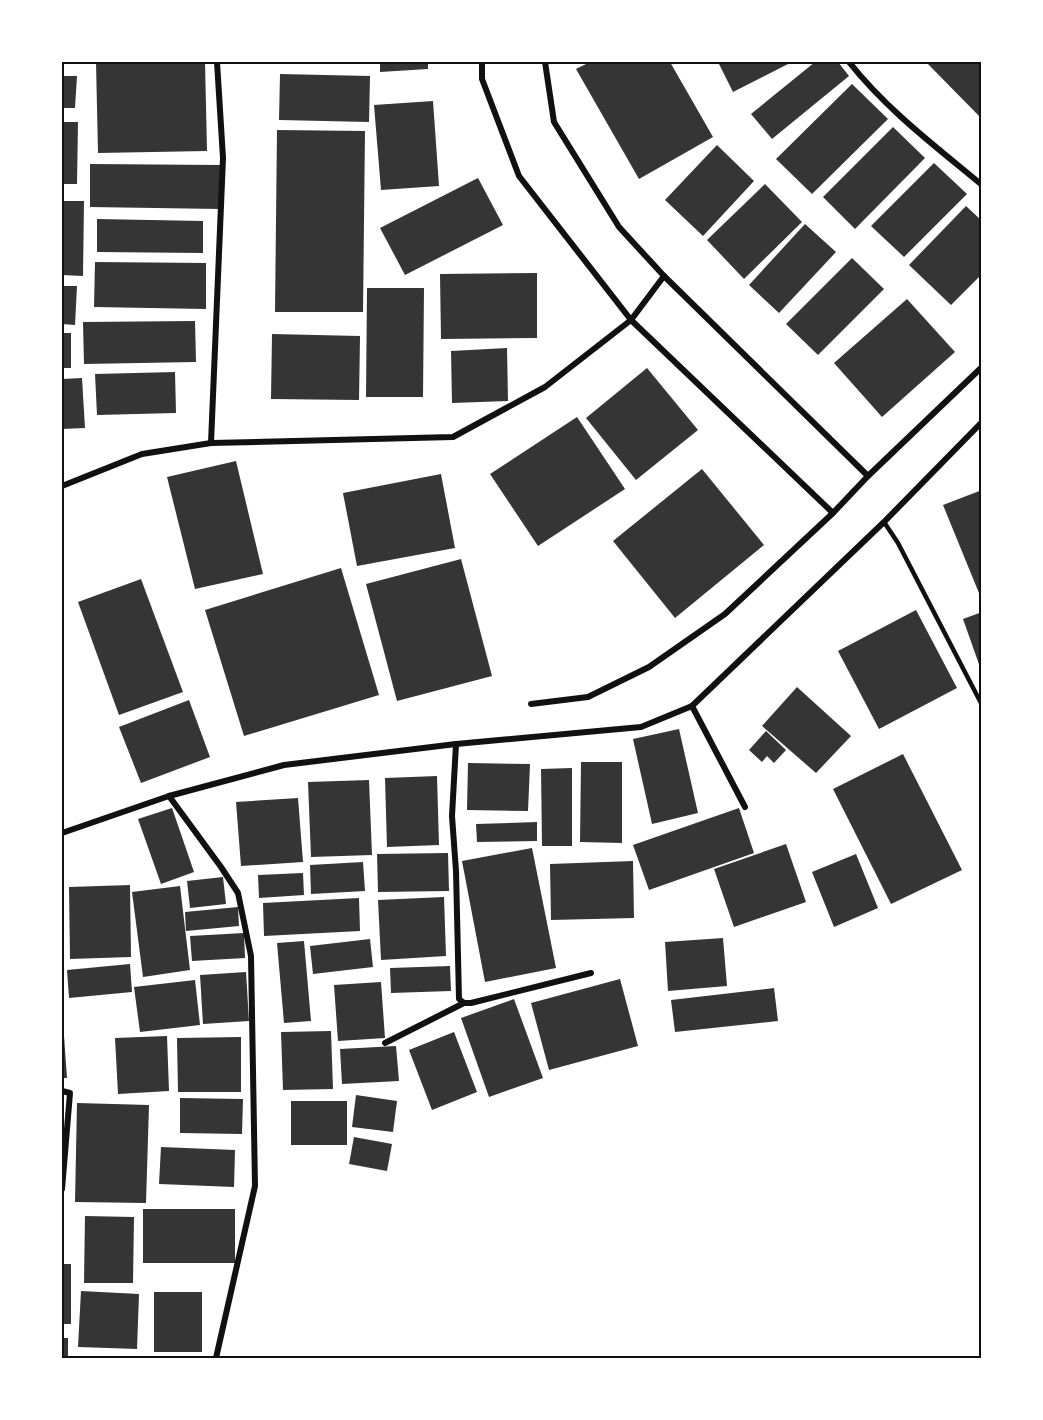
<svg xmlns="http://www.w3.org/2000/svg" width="1043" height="1420" font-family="'PT Sans',sans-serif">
	<rect width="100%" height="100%" fill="#fff"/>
	<!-- building -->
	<g fill="#353535">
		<polygon points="96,62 205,62 207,151 98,153"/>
		<polygon points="380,62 428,62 428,69 380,72"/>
		<polygon points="590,62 670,62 713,137 639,179 576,69"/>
		<polygon points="718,62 792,62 733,92"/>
		<polygon points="815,62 838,62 849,76 772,139 751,114"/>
		<polygon points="926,62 982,62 982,119"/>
		<polygon points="280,74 370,76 369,122 279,120"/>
		<polygon points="62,76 77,76 75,108 62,108"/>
		<polygon points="852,84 888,119 812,194 776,159"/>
		<polygon points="433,101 439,186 381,190 374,105"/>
		<polygon points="62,122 78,122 77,184 62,184"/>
		<polygon points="893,127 925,158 855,229 823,197"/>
		<polygon points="277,130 365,131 363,312 275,312"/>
		<polygon points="717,145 754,181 703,236 665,200"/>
		<polygon points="934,163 967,194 904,257 871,226"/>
		<polygon points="90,164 220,165 220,209 90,207"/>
		<polygon points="478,178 503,225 405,275 380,228"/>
		<polygon points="765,184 802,222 744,279 707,240"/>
		<polygon points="62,201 84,201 83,276 62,275"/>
		<polygon points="966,206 982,221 982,274 951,305 909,265"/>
		<polygon points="97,219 203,221 203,253 97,252"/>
		<polygon points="805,224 836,252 779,313 749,285"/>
		<polygon points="852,258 884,289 818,355 786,324"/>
		<polygon points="95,262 206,263 206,309 94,307"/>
		<polygon points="537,273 537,338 441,339 440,274"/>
		<polygon points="62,286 77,286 75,325 62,324"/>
		<polygon points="367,288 424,288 423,397 366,397"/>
		<polygon points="907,299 955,352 882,417 834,363"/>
		<polygon points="195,321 196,362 84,364 83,322"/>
		<rect x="62" y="333" width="9" height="35"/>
		<polygon points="272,334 360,336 359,400 271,399"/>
		<polygon points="507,348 508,401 452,403 451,351"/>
		<polygon points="647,368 698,430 636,480 586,418"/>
		<polygon points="175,372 176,413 97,415 95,374"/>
		<polygon points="82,378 85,428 62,429 62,379"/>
		<polygon points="577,417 625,489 538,546 490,474"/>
		<polygon points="236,461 263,574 195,589 167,477"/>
		<polygon points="702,469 764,545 675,618 613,541"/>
		<polygon points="441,474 455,548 357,566 343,493"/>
		<polygon points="982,490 982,598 981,598 943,505"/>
		<polygon points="461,559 492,676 397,701 366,584"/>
		<polygon points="341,568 379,695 244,736 205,610"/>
		<polygon points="141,579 183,692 119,715 78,602"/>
		<polygon points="916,610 957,688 879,729 838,651"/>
		<polygon points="982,612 982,670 981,670 963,619"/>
		<polygon points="797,687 851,736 816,773 762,726"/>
		<polygon points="189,700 210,757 141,783 119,727"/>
		<polygon points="679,729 698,813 652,824 633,739"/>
		<polygon points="766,731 786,750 774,763 767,756 762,762 749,750"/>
		<polygon points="903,754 962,870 891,904 833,789"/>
		<polygon points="581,762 622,762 622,843 580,842"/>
		<polygon points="468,763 530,764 528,811 467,810"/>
		<polygon points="572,768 572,846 542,846 541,769"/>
		<polygon points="437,776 439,845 387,847 385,778"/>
		<polygon points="369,780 372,855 311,857 308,782"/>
		<polygon points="298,798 303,862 241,866 236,802"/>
		<polygon points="172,808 194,872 161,884 138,819"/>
		<polygon points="739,808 754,853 649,890 633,845"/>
		<polygon points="537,822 537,841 477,842 476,824"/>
		<polygon points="786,844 806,902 734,927 714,869"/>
		<polygon points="532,848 556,968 485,982 462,861"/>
		<polygon points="448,853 449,891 378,892 377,854"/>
		<polygon points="856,854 878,908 834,927 812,872"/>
		<polygon points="633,861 634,918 551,920 550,864"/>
		<polygon points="363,862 365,891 311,894 310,865"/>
		<polygon points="303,873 304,895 259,898 258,875"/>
		<polygon points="223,877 226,904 190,908 187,881"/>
		<polygon points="130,885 131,957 70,959 69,887"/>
		<polygon points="180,886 190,970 143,977 132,892"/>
		<polygon points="444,897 446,956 381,960 378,900"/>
		<polygon points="359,898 360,931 264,936 263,903"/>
		<polygon points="238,907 239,926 186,931 185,912"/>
		<polygon points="244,933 245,958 192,961 190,936"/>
		<polygon points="723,938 727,986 668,991 665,942"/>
		<polygon points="370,939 373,967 313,974 310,946"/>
		<polygon points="304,941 311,1021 284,1023 277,943"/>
		<polygon points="130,964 132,992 69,998 67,970"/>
		<polygon points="450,966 451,991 391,993 390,968"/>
		<polygon points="246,972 249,1021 203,1024 200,975"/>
		<polygon points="620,979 638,1046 549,1070 531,1003"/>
		<polygon points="195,980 200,1025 140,1032 134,987"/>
		<polygon points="381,982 385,1038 338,1041 334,985"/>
		<polygon points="774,988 778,1021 675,1032 671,1000"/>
		<polygon points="514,999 543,1078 489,1097 461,1018"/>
		<polygon points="331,1031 333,1089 283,1090 281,1032"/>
		<polygon points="454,1032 477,1092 432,1110 409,1050"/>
		<polygon points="64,1036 67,1078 62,1078 62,1037"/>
		<polygon points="167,1036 169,1091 118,1094 115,1038"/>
		<polygon points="241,1037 241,1092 178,1092 177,1038"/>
		<polygon points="396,1046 399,1081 342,1084 340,1049"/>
		<polygon points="356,1095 397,1101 393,1132 352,1127"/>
		<polygon points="180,1098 243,1099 242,1134 180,1133"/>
		<rect x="291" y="1101" width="56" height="44"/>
		<polygon points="77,1103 149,1105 146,1203 75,1202"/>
		<polygon points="354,1137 392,1144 387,1171 349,1164"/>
		<polygon points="161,1147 235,1150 234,1187 159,1184"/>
		<rect x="143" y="1209" width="92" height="54"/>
		<polygon points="85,1216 134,1217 133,1283 84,1283"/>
		<rect x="62" y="1264" width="9" height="60"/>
		<polygon points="81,1291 139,1294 137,1349 78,1347"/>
		<rect x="154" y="1292" width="48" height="60"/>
		<rect x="62" y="1338" width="6" height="20"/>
	</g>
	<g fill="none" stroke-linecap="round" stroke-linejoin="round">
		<!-- service -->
		<polyline stroke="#111" stroke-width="4.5" points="884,522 898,543 982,705"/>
		<!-- minor -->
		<g stroke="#111" stroke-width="6">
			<polyline points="482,62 482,79 519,176 631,320 833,513"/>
			<polyline points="545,62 554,122 619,227 664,276 868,476"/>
			<path d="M849,62C887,110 935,146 982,185"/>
			<polyline points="211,443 223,158 217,62"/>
			<polyline points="62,486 142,454 211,443 453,437 545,387 631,320 664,276"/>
			<polyline points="531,704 588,697 649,667 725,614 833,513 868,476 982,367"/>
			<polyline points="692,706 745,807"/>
			<polyline points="456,744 452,816 456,871 459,999 464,1003 471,1003 591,973"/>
			<polyline points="169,796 221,867 238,893 251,956 255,1186 216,1358"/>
			<polyline points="62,833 169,796 284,765 456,744 641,727 692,706 884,522 982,422"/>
			<polyline points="385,1043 464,1003"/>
			<polyline points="62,1091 70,1093 62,1189"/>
		</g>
	</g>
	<!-- border -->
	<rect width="1043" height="1420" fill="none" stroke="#ffffff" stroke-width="126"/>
	<rect x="63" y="63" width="917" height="1294" fill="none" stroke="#111" stroke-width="2"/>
</svg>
